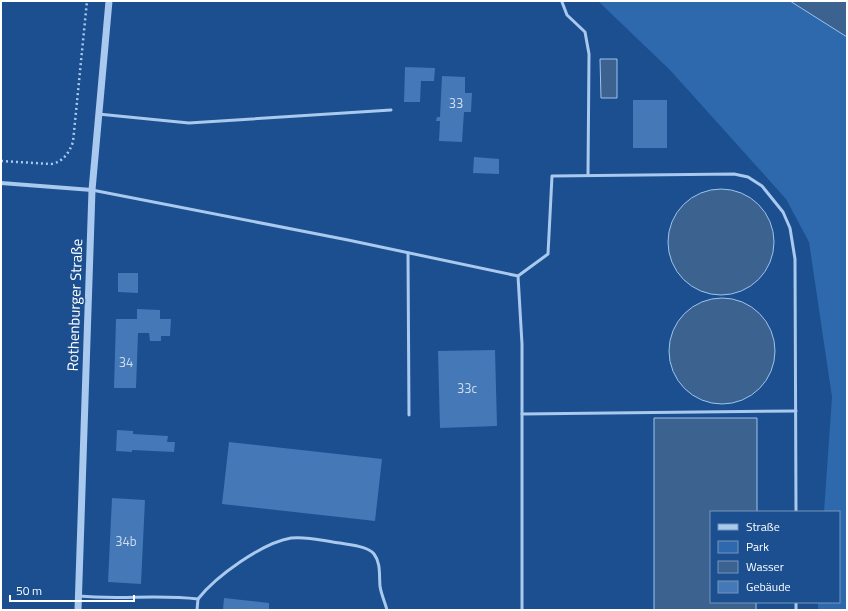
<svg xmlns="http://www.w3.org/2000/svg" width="848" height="611" font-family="'Titillium Web',sans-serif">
	<rect width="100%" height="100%" fill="#1b4f8f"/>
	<!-- green -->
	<polygon fill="#2e69ad" points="598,1 790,1 847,37 847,610 818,610 818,602 839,602 839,512 824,512 832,397 809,242 786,199 670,70"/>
	<!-- water -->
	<g fill="#3c6290" stroke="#9cc4f0">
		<polygon points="790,1 847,1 847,37"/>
		<polygon points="600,59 617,59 617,98 601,98"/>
		<circle cx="721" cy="242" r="53"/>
		<circle cx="722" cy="351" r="53"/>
		<polygon points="654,418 757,418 757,512 711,512 711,602 756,602 756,610 654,610"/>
	</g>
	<!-- building -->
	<g fill="#4478b7">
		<polygon points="405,67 435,68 434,81 421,81 420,102 404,102"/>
		<polygon points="442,76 465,77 465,93 472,93 471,112 464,112 462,142 439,141 440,121 436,121 437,117 440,117"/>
		<rect x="633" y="100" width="34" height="48"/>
		<polygon points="474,157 499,159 499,174 473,173"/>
		<polygon points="118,273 138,273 138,293 118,292"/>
		<polygon points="137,309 160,310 160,319 171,319 170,336 161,336 161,341 150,341 149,333 138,333 136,388 114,388 116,319 137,319"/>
		<polygon points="495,350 497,426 440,428 438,351"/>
		<polygon points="117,430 133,431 133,434 168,436 167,442 175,442 174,452 132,450 132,452 116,451"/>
		<polygon points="229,442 382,459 375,521 222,504"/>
		<polygon points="112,498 145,500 141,584 108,582"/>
		<polygon points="224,598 269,603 269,610 223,610"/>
	</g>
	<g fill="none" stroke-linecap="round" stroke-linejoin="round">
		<!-- path -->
		<path stroke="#a9c9ee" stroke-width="2.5" stroke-dasharray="2 3" stroke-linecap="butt" d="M1,161L51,164C63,162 69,153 73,142L87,1"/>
		<!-- service -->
		<g stroke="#a9c9ee" stroke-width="3">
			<polyline points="562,2 567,15 585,32 589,54 588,175"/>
			<polyline points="98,114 189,123 391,110"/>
			<polyline points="92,190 348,240 518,276 522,344 522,610"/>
			<polyline points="408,253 409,415"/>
			<polyline points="518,276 548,254 552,176 734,174 748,177 762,186 783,212 790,228 795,259 796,512"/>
			<polyline points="522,414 796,411"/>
			<path d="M79,596C119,600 158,594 198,599L197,610"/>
			<path d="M198,599C216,576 262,543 291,538C307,536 324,541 340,543C349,545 368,546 374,554C381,563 379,575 380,586C381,594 385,602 387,610"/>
			<polyline points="796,602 796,610"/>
		</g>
		<!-- minor -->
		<polyline stroke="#a9c9ee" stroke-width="4" points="1,183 92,190"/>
		<!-- tertiary -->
		<polyline stroke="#a9c9ee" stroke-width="7" points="78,610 92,190 109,1"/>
	</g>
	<g text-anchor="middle" stroke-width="3.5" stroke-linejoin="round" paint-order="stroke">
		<!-- number labels -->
		<g font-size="13" fill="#d0dded">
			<text x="456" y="108">33</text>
			<text x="126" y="367">34</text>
			<text x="467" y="393">33c</text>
			<text x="126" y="546">34b</text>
		</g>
		<!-- street labels -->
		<g font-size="15" fill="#fff" stroke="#1b4f8f">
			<text transform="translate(75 305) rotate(-88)" y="5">Rothenburger Straße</text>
		</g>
	</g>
	<!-- border -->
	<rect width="848" height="611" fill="none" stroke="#ffffff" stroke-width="4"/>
	<!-- legend -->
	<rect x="710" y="511" width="130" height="92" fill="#1b4f8f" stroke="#7695bc"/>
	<rect x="718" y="524" width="20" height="6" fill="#a9c9ee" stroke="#7695bc"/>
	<text x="746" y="531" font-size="12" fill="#ffffff">Straße</text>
	<rect x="718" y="541" width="20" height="12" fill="#2e69ad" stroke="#7695bc"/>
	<text x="746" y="551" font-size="12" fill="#ffffff">Park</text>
	<rect x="718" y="561" width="20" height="12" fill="#3c6290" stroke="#7695bc"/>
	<text x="746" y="571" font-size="12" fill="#ffffff">Wasser</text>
	<rect x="718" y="581" width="20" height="12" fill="#4478b7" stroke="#7695bc"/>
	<text x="746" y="591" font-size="12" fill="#ffffff">Gebäude</text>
	<!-- scale -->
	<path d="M10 595v6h124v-6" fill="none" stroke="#ffffff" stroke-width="2"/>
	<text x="16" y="595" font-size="12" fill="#ffffff" stroke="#1b4f8f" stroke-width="3" paint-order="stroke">50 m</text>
</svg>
